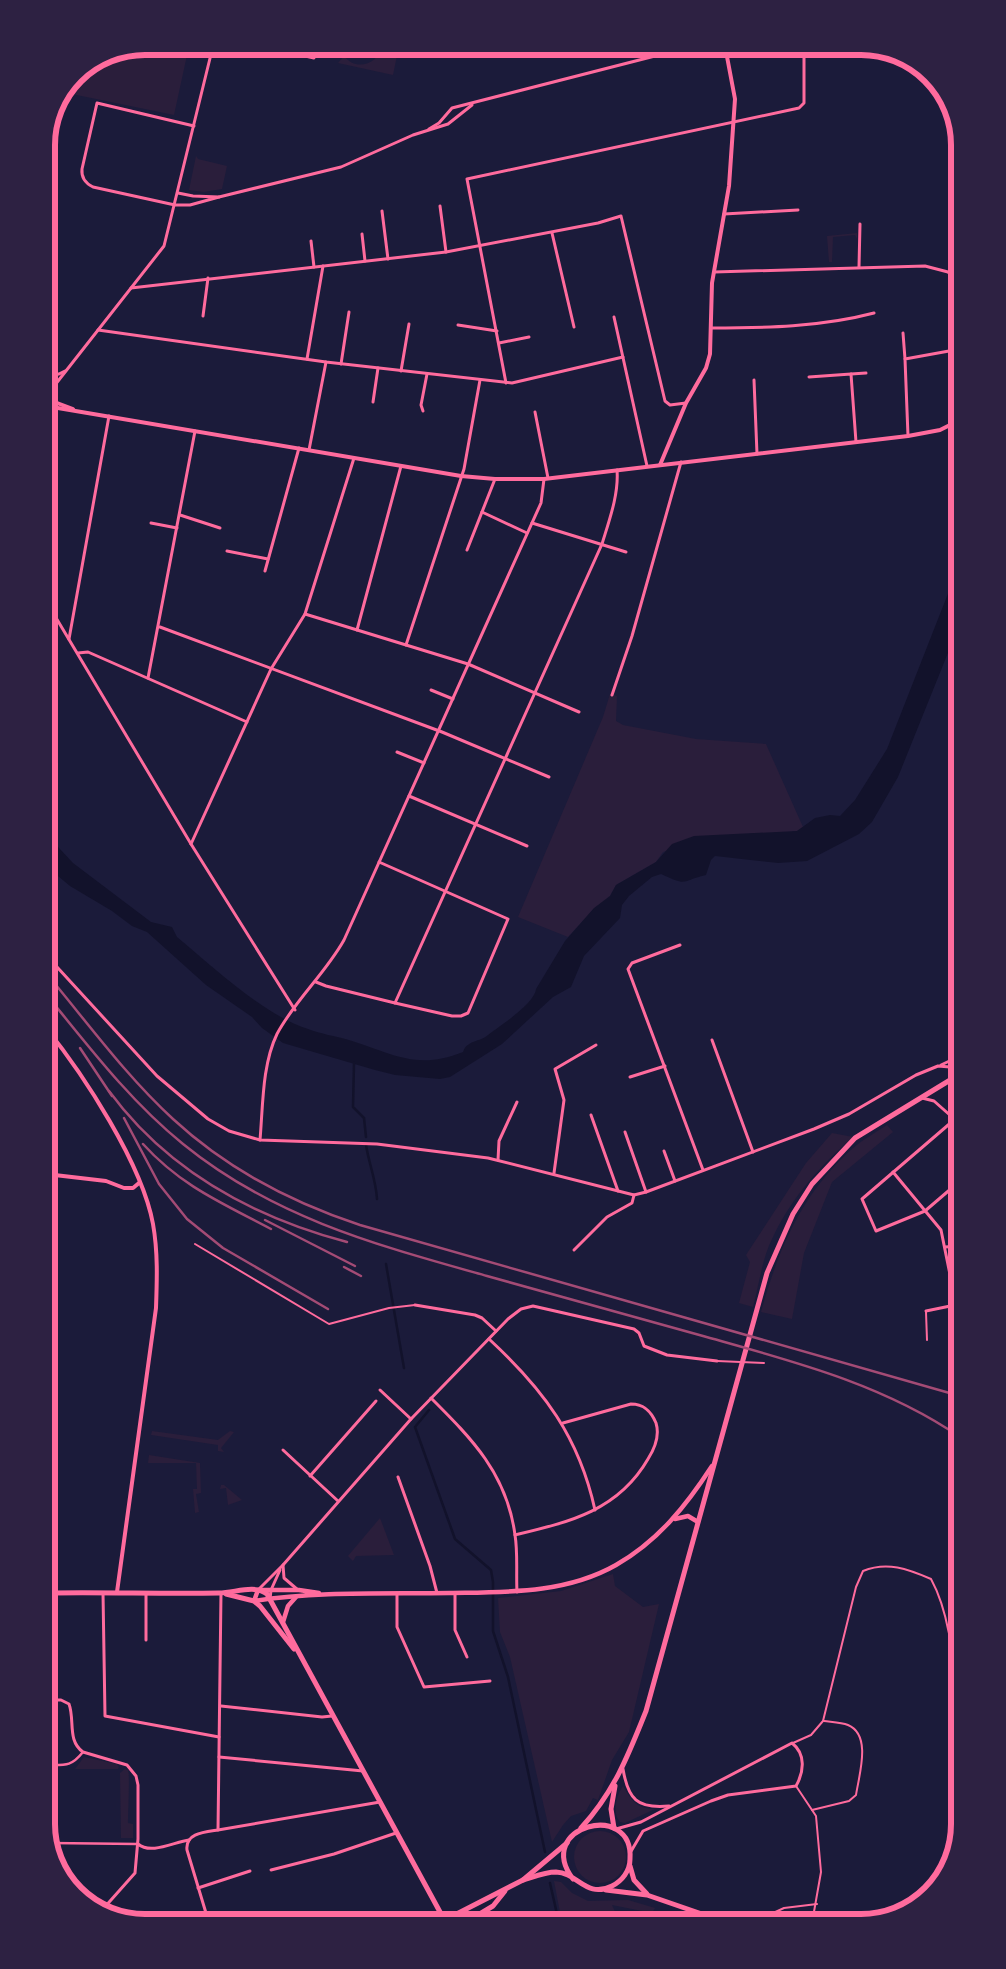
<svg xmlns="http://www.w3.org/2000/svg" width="1006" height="1969" font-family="'Exo 2',sans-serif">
	<rect width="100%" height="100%" fill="#1b1b3a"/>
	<!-- green -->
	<g fill="#2a1e3b">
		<polygon points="145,46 189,46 174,115 67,93 64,108 54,106 75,75 107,54"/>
		<path d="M383,46H399L393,75L338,63L344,56C356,72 378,64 383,46Z"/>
		<polygon points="196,156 198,159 227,166 222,189 204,192 189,190"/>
		<polygon points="857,233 857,239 855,235 833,237 832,262 829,262 827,236"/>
		<polygon points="610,694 617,696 616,721 623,725 696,739 766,744 803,827 797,831 782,833 718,837 663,852 656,862 616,885 610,896 594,909 568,937 518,917 603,717"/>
		<path d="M887,1125L893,1132L832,1182L804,1253L792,1319L761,1312C778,1250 802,1193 852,1149C862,1140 875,1133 887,1125Z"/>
		<path d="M832,1133L853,1137C819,1167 791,1198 772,1239C762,1259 759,1285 753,1307L739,1303L750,1262L746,1255L806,1163Z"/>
		<polygon points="152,1431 218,1440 230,1431 234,1432 221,1448 224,1452 218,1451 218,1445 151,1435"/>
		<polygon points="149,1455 200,1463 201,1493 196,1494 199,1512 195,1513 193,1489 197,1489 196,1463 148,1463"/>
		<polygon points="221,1485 224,1485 242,1500 228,1505 226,1488 220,1489"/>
		<polygon points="380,1518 394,1555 356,1556 353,1561 348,1556"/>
		<polygon points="613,1574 615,1586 643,1607 659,1604 629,1732 612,1760 598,1800 593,1798 586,1811 571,1816 563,1825 552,1842 510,1657 500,1632 498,1598 561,1591"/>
		<polygon points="84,1757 117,1764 119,1767 118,1769 75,1769"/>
		<path d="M125,1769L128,1770C130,1772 128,1815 128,1823L133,1824V1838H121L120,1773Z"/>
		<path d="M623,1786C631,1800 637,1809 655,1809L625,1823L620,1822C612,1812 616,1796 623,1786Z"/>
		<circle cx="600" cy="1857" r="26"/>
		<polygon points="554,1881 561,1882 572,1893 588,1901 628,1900 655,1908 652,1913 612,1905 620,1923 562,1923"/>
	</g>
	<!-- water -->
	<path fill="#12122b" d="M960,563V623L898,777L872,822L859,834L807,861L778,863L715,856L711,860L706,875C680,881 689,887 661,874L652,877L629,896L622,905L620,918L584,956L571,987L553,997L502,1044L450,1077L440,1079L395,1075L375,1070L283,1043L262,1028L252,1017L206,985L147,932L132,926L112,911L70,886L46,866V834L73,863L151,922L172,927L177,937C213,967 264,1015 308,1029C321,1034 335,1036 349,1040C392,1053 416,1071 463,1052C467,1040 480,1042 488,1035C500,1026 535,1003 536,989L565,941L594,908L610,896L616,885L656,862L672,844L694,836L797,831L815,818L830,815L840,816L855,800L887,749Z"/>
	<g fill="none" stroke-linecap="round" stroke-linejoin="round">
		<!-- stream -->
		<g stroke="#12122b" stroke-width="2.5">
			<polyline points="354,1063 353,1107 364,1118 366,1137"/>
			<path d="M366,1145C369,1164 376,1180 377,1199"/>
			<polyline points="386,1264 404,1368"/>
			<polyline points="429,1410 415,1427 455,1539 491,1570 493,1582 493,1631 508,1677 545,1852"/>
			<polyline points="550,1883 559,1923"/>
		</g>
		<!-- service -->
		<g stroke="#ff6b9d" stroke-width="2">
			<polyline points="195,1244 329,1324 389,1308 415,1305"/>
			<polyline points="926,1312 927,1340"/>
			<polyline points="717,1361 764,1363"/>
			<path d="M793,1743L811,1735L823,1721L856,1587L863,1571C887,1561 908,1569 931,1579C953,1619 954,1677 960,1723"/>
			<polyline points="796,1786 816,1816 821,1872 812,1923"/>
			<path d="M812,1810L849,1801L856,1795C859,1775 872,1735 848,1725C841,1722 831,1722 824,1721"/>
			<polyline points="938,1884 960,1789"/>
			<polyline points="766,1923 771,1914 784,1908 817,1904"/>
		</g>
		<!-- pedestrian -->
		<g stroke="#ff6b9d" stroke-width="2.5">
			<path d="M46,1765C65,1765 71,1767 83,1752"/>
			<polyline points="50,1843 137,1844"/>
		</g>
		<!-- minor -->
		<g stroke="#ff6b9d" stroke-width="3">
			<polyline points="261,46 314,58 317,46"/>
			<polyline points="294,53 295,46"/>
			<polyline points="429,129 439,123 452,108 694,46"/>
			<path d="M178,193L193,196L219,197L190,205H175L93,187C85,183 81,178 82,169L97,103L194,126"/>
			<polyline points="219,197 341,167 413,135 448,124 472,105"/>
			<polyline points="440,206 446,252"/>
			<polyline points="382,211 388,259"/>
			<polyline points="724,214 798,210"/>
			<polyline points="552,233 574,327"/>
			<polyline points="362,234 365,261"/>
			<polyline points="311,241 314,267"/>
			<polyline points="859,267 860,224"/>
			<polyline points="714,272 925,266 948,272 960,282"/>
			<polyline points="131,288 446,252 598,223 621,216 665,401 670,405 686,403"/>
			<polyline points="203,316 208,278"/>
			<polyline points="614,317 647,466"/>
			<polyline points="458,325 497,331"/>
			<path d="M711,328C765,328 821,327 874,313"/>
			<polyline points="98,330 326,362 512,383 623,357"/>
			<polyline points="903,333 905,359"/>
			<polyline points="499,343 529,337"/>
			<polyline points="307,359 323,266"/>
			<polyline points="341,364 349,312"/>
			<polyline points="401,371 409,324"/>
			<polyline points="851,374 866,373"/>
			<polyline points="46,376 59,374 65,371"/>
			<polyline points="809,377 851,374 856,442"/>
			<polyline points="754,380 757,454"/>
			<polyline points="506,383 467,179 799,108 804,103 804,53"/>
			<polyline points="51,390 164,246 213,46"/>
			<polyline points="373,402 378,368"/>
			<polyline points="423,411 421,405 427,374"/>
			<polyline points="535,412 548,478"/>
			<polyline points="908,436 905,359 960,349"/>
			<polyline points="309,450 326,362"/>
			<polyline points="482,512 527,533"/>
			<polyline points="180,515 220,528"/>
			<polyline points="151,523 177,528"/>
			<polyline points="532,523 626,552"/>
			<polyline points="467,550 495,479"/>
			<polyline points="227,551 268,559"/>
			<polyline points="265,571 299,448"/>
			<polyline points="46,601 191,844 295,1010"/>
			<polyline points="305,614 468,664 579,712"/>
			<polyline points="160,627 442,732 549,777"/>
			<polyline points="357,630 401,466"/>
			<polyline points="69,639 109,416"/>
			<polyline points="406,645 464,469 480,380"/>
			<polyline points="78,653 88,652 247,722"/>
			<polyline points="148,678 195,431"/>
			<polyline points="431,690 453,699"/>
			<polyline points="612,695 632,636 681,462"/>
			<polyline points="397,752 424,763"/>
			<polyline points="409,796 527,846"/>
			<polyline points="191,844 271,669 305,614 354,458"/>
			<polyline points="379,862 508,919 468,1013 461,1016 452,1016 395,1003"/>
			<polyline points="680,945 632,963 628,969 703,1170"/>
			<polyline points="46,955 157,1076 208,1119 229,1131 260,1140 377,1144 488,1158 634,1195 646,1192 814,1129 849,1114 916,1075 938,1066 950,1067 950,1079"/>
			<path d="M316,982L326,986L395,1003L602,544C609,521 619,494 617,470"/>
			<polyline points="712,1040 753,1152"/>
			<polyline points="941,1065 960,1056"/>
			<polyline points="630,1077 665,1066"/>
			<polyline points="922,1098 934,1101 960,1124"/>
			<polyline points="591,1115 618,1191"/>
			<polyline points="954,1120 862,1199 876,1231 925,1211 960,1181"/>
			<polyline points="625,1132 646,1192"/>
			<path d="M260,1140C263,1106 262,1065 277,1034C295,1000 325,974 344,940L541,503L544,479"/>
			<polyline points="664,1151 675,1181"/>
			<polyline points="498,1160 499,1141 517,1102"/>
			<polyline points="893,1172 941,1230 960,1324"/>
			<polyline points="554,1173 564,1100 555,1069 596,1045"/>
			<polyline points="945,1247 960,1246"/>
			<polyline points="574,1250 607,1217 632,1203 634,1195"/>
			<polyline points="415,1305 475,1315 482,1318 496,1331"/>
			<polyline points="926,1311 960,1304"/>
			<path d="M489,1339C544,1390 579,1437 595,1510"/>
			<polyline points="380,1390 411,1419"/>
			<path d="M431,1398C472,1439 507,1474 515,1535C518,1553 516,1573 517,1592"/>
			<polyline points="283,1450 338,1501"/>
			<polyline points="310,1476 376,1401"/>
			<polyline points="398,1477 430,1566 437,1593"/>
			<path d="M515,1535C569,1522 618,1511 648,1459C655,1448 660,1436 656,1423C651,1411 644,1404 631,1404L563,1423"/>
			<polyline points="283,1565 284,1578 298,1590"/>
			<polyline points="46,1586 47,1593"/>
			<polyline points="258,1590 283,1565 411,1419 508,1319 521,1309 533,1306 634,1329 639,1333 644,1346 667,1355 717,1361"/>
			<polyline points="103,1593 105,1716 219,1737"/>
			<polyline points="146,1593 146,1640"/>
			<polyline points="397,1593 397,1627 424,1687 490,1681"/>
			<polyline points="455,1593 455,1630 467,1657"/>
			<polyline points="270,1599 271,1590 280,1570"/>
			<path d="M46,1700H61L69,1704C75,1720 67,1741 83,1752L127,1765L136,1776L138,1785V1839L135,1873L103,1909"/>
			<polyline points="221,1706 322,1717 332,1716"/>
			<polyline points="219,1757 363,1771"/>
			<path d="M623,1769C628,1799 637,1809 669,1806"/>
			<path d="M616,1829L641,1822L792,1743C806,1754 804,1772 796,1786L728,1795L711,1801L643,1831L630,1853"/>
			<polyline points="218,1830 221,1593"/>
			<path d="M138,1844C151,1855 174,1842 189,1840"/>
			<polyline points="271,1870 334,1854 396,1833"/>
			<polyline points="198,1888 250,1871"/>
			<path d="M209,1923L187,1850C185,1833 205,1832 218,1830L380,1802"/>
		</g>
		<!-- tertiary -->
		<g stroke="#ff6b9d" stroke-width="4">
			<polyline points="49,393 57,403 73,409"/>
			<polyline points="46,396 51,387 46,378"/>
			<polyline points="46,406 461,476 495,479 544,479 908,436 940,430 960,420"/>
			<polyline points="660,465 686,403 706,368 710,354 712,283 729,186 735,99 725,46"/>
			<path d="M46,1028C84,1075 142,1164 153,1224C158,1252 157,1280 156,1308L117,1592"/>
			<polyline points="46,1174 106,1181 124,1188 133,1188 139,1183"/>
		</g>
		<!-- secondary -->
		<g stroke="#ff6b9d" stroke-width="4.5">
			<polyline points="675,1519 688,1516 698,1522"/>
			<path d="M319,1593L299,1590H258L254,1601C319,1591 384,1594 450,1593C506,1592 565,1594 616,1565C658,1541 686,1506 712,1466"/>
			<polyline points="283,1622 288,1606 296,1597"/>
		</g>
		<!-- primary -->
		<g stroke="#ff6b9d" stroke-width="5">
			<path d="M46,1593C104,1592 162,1594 219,1593C235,1593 254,1584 267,1594L446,1923"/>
			<polyline points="226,1594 254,1601 260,1606 294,1649"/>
			<path d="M581,1828C614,1792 628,1756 646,1711L767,1273L793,1214L812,1184L855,1138L960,1074"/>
			<polyline points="614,1828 611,1809 615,1786"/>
			<polyline points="630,1866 634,1880 647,1894"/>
			<path d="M523,1880C533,1877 545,1872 556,1872C578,1873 586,1899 612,1886C622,1881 630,1871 630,1859C634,1800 533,1826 573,1879"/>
			<polyline points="606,1890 647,1895 728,1923"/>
			<polyline points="439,1923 523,1880 567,1843"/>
			<polyline points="474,1923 478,1915 493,1906 505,1891"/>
		</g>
		<!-- rail -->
		<g stroke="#a44b75" stroke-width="2.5">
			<path d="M46,973C87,1022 126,1076 173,1119C227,1169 290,1202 360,1225L960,1396"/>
			<path d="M46,994C89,1047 130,1101 183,1144C274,1218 377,1245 487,1276C559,1296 631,1316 703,1336C792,1361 883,1384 960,1437"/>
			<polyline points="80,1048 112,1096"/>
			<path d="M109,1091C167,1170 253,1217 347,1242"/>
			<polyline points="124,1118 159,1184 187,1219 223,1248 328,1309"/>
			<path d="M143,1144C181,1186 222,1203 271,1229"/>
			<polyline points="265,1220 355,1266"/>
			<polyline points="344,1267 361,1276"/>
		</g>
	</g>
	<!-- crop -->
	<path d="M0 0H1006V1969H0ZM145 55H861A90 90 0 0 1 951 145V1824A90 90 0 0 1 861 1914H145A90 90 0 0 1 55 1824V145A90 90 0 0 1 145 55Z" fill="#2d2142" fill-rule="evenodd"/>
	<path fill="none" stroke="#ff6b9d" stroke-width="6" d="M145 55H861A90 90 0 0 1 951 145V1824A90 90 0 0 1 861 1914H145A90 90 0 0 1 55 1824V145A90 90 0 0 1 145 55Z"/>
</svg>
